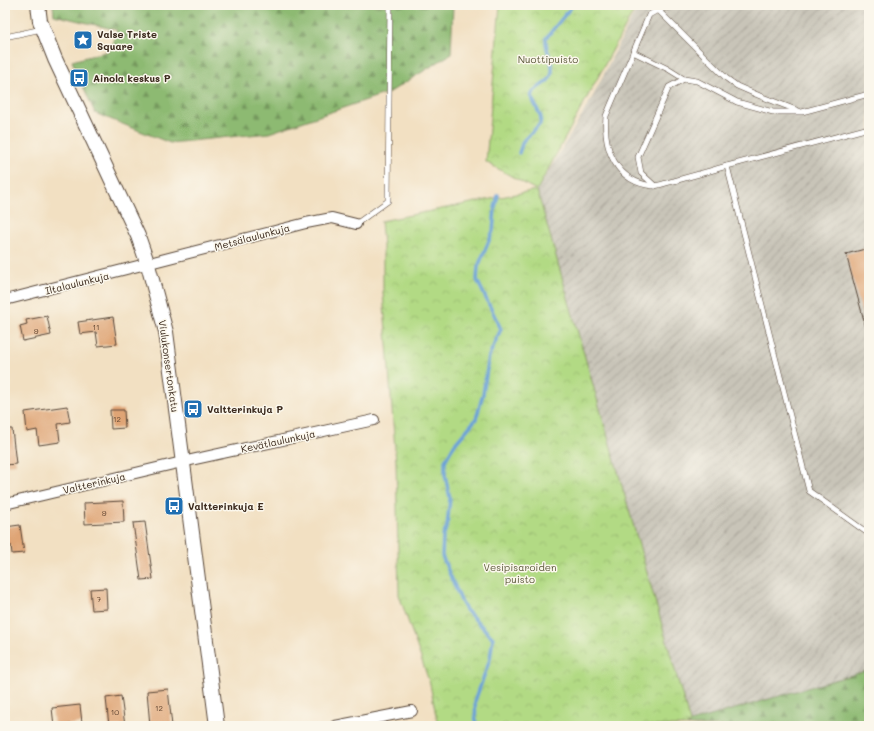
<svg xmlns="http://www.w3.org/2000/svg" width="874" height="731" font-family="Mali,sans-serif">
	<defs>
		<pattern id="industrial-furrows" width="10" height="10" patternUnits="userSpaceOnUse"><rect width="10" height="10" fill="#c8c4b8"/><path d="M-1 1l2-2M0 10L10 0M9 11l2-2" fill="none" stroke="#a49f95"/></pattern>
		<pattern id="forest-firs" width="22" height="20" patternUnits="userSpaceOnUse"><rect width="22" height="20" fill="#8dba72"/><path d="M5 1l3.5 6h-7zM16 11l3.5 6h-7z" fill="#74975d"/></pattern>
		<pattern id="park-crowns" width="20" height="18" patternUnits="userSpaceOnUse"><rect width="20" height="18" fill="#b2da84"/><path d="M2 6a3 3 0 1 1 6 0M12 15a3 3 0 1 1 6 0" fill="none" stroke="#9abb72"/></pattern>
	</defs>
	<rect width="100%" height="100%" fill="#fbf7ec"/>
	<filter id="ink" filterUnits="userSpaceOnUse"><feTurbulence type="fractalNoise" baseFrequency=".025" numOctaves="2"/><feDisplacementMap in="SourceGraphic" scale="8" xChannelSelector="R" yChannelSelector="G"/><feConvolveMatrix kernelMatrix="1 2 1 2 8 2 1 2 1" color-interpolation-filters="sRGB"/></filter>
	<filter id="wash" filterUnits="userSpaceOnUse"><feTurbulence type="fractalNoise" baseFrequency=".012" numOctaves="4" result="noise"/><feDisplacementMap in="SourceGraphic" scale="16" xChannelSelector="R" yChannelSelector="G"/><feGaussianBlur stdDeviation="0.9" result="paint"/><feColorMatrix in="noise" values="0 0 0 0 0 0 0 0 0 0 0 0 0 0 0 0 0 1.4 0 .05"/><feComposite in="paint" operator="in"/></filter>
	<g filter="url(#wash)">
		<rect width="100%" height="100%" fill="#f2e0c2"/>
		<!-- industrial -->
		<polygon fill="url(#industrial-furrows)" points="638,5 869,5 869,670 690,722 537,190 592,98"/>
		<!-- forest -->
		<g fill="url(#forest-firs)" stroke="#647248">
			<polygon points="53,5 453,5 451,54 390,92 269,133 170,143 95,113 72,61 109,51 117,30 54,15"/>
			<polygon points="869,670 869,726 687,726 690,722"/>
		</g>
		<!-- park -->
		<polygon fill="url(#park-crowns)" stroke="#768251" points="500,5 637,5 537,190 690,722 687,726 438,726 430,684 399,595 396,462 383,292 383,246 381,221 536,190 486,162"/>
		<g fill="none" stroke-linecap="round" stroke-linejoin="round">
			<!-- stream -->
			<g stroke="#6aa1d8" stroke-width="3.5">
				<path d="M519,153L523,141L540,124L541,117L531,96C534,86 548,85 551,76C556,63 544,51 546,38L573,5"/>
				<polyline points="476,726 475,701 490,659 493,638 466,610 462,603 442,556 443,536 447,526 450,498 445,475 445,461 454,445 476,419 483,394 489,356 501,329 477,280 478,267 493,231 495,208 498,195"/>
			</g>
		</g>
		<g id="blocks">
			<!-- building -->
			<g fill="#dfa475">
				<polygon points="869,248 869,327 866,328 846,254"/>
				<polygon points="47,316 51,335 23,341 20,326 27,324 26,320"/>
				<polygon points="113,317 117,344 98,346 96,332 80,334 78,322"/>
				<polygon points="67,406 70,422 58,424 60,442 39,445 37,430 27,432 25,412"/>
				<polygon points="110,410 124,410 125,428 111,429"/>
				<polygon points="5,429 12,429 16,464 5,465"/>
				<polygon points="123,501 124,522 85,524 84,503"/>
				<polygon points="145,522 153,579 141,580 133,523"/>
				<polygon points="20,525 24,553 12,554 11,545 5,546 5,527"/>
				<polygon points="106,588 107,609 92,610 90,589"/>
				<polygon points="168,689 172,726 150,726 147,691"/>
				<polygon points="121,696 125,726 109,726 106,698"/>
				<polygon points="80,705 82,723 54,726 52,708"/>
			</g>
		</g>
	</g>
	<g filter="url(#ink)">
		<use href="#blocks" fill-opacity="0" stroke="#564537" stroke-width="1"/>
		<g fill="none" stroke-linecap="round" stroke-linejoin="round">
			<!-- lane casing -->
			<g stroke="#564537" stroke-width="6">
				<g id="lane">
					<path d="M676,5L658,10L649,15L606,116C603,149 616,182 653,186C659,186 668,182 674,181C692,176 710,171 727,166"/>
					<polyline points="658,10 726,78 737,86 760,96 799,111"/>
					<polyline points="5,37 42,29"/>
					<polyline points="633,52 668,69 684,79"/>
					<polyline points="869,128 727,166 809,491 869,534"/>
					<polyline points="655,186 641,173 638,157 669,87 684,79 697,81 737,102 773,112 802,112 869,94"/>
					<polyline points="356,224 388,201 390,5"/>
				</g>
			</g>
			<!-- street casing -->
			<g stroke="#564537" stroke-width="12">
				<g id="street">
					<polyline points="5,300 306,223 332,218 356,224"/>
					<polyline points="5,504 182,462 374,420"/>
					<polyline points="335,726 412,711"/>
				</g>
			</g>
			<!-- secondary casing -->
			<g stroke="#564537" stroke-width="16">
				<polyline id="secondary" points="38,5 40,21 55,59 138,236 148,265 166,332 217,726"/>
			</g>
			<!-- lane -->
			<use href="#lane" stroke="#fff" stroke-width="5"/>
			<!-- street -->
			<use href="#street" stroke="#fff" stroke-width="10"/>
			<!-- secondary -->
			<use href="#secondary" stroke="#fff" stroke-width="14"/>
		</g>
	</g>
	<!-- icons -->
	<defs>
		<g id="sight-square" transform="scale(1)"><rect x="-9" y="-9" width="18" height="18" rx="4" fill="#1f6fb2" stroke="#fbf7ec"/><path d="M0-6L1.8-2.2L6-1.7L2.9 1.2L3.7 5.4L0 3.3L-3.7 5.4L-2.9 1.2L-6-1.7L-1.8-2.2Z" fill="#fff"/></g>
		<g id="bus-square" transform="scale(1)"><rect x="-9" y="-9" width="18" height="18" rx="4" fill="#1f6fb2" stroke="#fbf7ec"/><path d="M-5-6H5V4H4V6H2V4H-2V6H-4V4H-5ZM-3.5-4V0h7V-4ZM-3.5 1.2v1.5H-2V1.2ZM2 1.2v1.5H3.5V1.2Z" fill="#fff"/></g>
	</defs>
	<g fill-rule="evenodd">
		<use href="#sight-square" x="83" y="40"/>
		<use href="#bus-square" x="79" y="78"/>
		<use href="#bus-square" x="193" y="409"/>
		<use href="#bus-square" x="174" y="506"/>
	</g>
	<g text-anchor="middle" stroke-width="3" stroke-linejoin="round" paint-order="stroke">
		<!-- number labels -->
		<g font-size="8" fill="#644834">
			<text x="96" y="330">11</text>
			<text x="36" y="334">9</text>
			<text x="117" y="422">12</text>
			<text x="104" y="516">9</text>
			<text x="99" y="602">7</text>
			<text x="159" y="711">12</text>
			<text x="115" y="715">10</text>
		</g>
		<!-- poi labels -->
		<g font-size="10" font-weight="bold" fill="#3b2a1e" stroke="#fbf7ec" text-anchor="start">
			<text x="97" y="38">Valse Triste<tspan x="97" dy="12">Square</tspan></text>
			<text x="93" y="82">Ainola keskus P</text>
			<text x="207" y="413">Valtterinkuja P</text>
			<text x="188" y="510">Valtterinkuja E</text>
		</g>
		<!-- park labels -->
		<g font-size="10" fill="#595638" stroke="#fbf7ec">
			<text x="548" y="63">Nuottipuisto</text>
			<text x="520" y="571">Vesipisaroiden<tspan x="520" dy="12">puisto</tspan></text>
		</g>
		<!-- street labels -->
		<g font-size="10" fill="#3b2a1e" stroke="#fbf7ec">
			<text transform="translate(252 237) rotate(-15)" y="4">Metsälaulunkuja</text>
			<text transform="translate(77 283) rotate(-14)" y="4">Iltalaulunkuja</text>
			<text transform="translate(169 366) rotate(82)" y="4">Viulukonsertonkatu</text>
			<text transform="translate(278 441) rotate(-12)" y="4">Kevätlaulunkuja</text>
			<text transform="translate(94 483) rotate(-13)" y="4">Valtterinkuja</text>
		</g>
	</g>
	<!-- margin -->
	<rect width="874" height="731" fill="none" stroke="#fbf7ec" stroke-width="20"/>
</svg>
